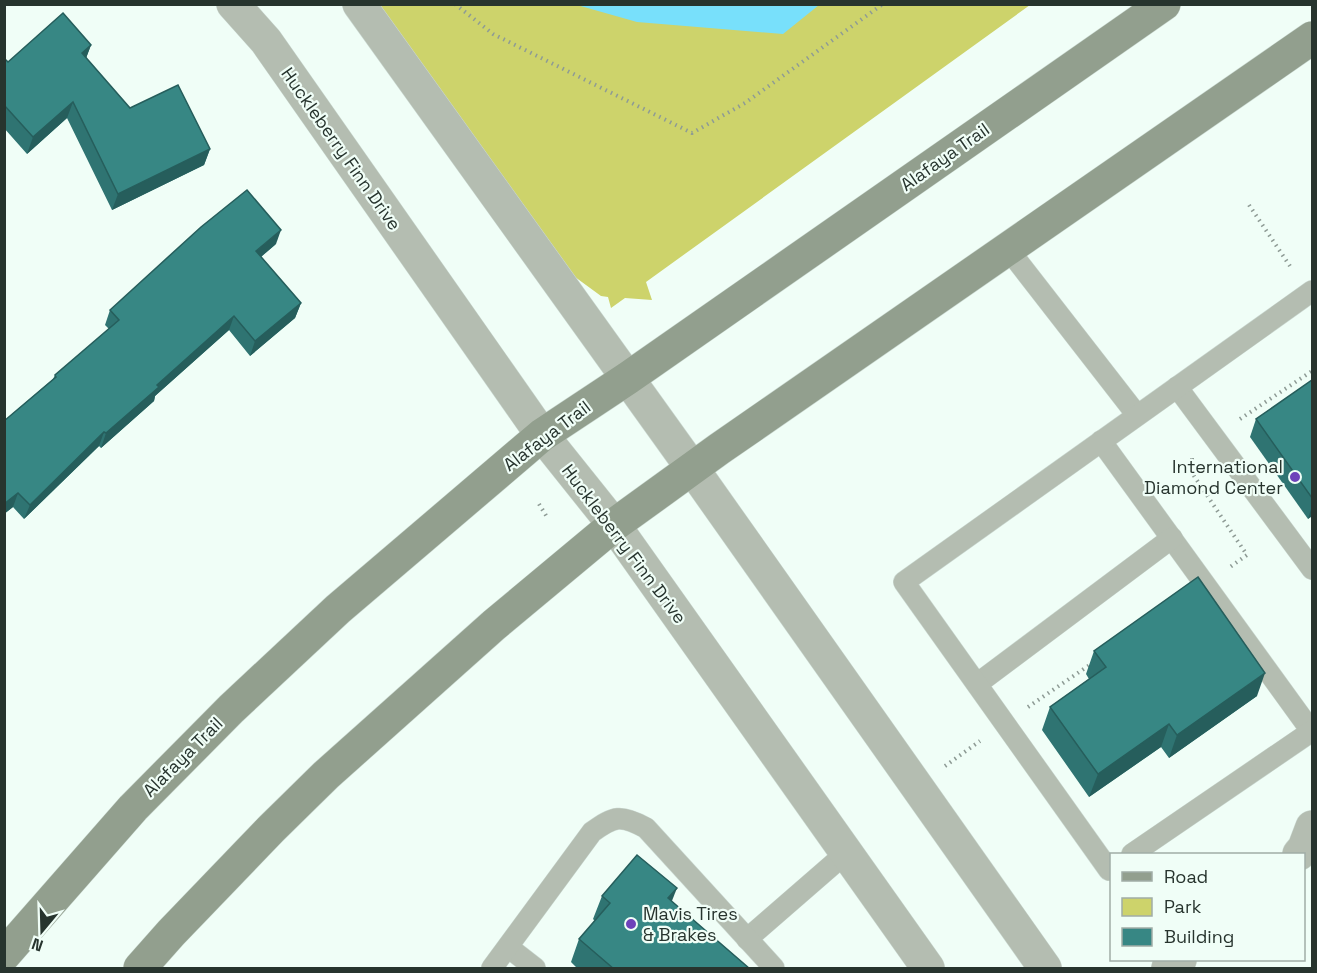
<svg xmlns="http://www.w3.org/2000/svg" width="1317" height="973" font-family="'Space Grotesk',sans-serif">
	<rect width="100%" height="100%" fill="#f0fef7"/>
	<!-- green -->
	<polygon fill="#cdd36b" points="378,5 1030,5 646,282 652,300 625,298 611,308 608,297 601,296 560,266"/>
	<!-- water -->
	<polygon fill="#78e0fb" points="577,5 819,5 783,34 637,22"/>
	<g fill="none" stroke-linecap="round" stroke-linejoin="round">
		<!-- lane casing -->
		<g stroke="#ccdad3" stroke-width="22">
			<g id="lane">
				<polyline points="1008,249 1137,415"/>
				<polyline points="1177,387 1312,569"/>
				<polyline points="1101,441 1312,732"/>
				<polyline points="977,684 1172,538"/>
				<polyline points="1132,854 1312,731"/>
				<polyline points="1112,869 1109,870 904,582 1312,291"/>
				<polyline points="747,939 846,853"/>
				<polyline points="508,947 535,968"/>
				<path d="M492,968L592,832C614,816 621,814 646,828L774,968"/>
			</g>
		</g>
		<!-- street casing -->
		<g stroke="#ccdad3" stroke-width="34">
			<g id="street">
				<polyline points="233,4 266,41 542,435 614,525 928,968"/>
				<polyline points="359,4 692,468 1045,968"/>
				<polyline points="1299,854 1304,848 1312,827"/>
				<polyline points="1168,968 1180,960"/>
			</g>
		</g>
		<!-- secondary casing -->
		<g stroke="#ccdad3" stroke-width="34">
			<g id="secondary">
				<polyline points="4,955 133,808 231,709 338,609 542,435 628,378 1164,4"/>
				<polyline points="140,968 171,933 271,829 326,775 494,625 614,525 719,449 1312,38"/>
			</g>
		</g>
		<!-- path -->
		<g stroke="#8e9b95" stroke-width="4" stroke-dasharray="1.5 4.5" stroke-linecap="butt">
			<polyline points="455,4 493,34 692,133 745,103 883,4"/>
			<polyline points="1249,205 1292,269"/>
			<polyline points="1240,419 1312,371"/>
			<polyline points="1192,458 1192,473 1247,555 1230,567"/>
			<polyline points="539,504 547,517"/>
			<polyline points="1028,707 1091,664"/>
			<polyline points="945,766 980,741"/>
		</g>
		<!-- lane -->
		<use href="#lane" stroke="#b4bdb1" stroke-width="21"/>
		<!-- street -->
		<use href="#street" stroke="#b4bdb1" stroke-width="33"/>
		<!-- secondary -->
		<use href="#secondary" stroke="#929f8e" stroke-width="33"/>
	</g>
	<!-- wall -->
	<g fill="#2f7472">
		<polygon points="91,45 86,58 130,108 210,149 204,165 112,210 67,118 27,154 4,128 4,58 8,62"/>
		<polygon points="276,244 261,257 301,303 295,318 250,356 229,330 155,396 154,401 101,448 99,446 24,519 13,507 4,514 4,421 53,379 55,375 109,329 105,325 110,310"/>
		<polygon points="1312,380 1312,516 1308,519 1250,437 1256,419"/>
		<polygon points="1094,651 1257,696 1169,758 1161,747 1089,797 1042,730 1050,707 1089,679 1086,674"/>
		<polygon points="602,896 672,902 750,969 578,969 571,962 579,939 595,921 593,919"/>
	</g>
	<!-- shaded-wall -->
	<g fill="#265e5c">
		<polygon points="91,45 85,61 82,53"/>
		<polygon points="73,102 67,118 27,154 33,137"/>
		<polygon points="210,149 204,165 112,210 118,194"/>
		<polygon points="281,230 276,244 251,265 256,251"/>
		<polygon points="301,303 295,318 250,356 255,341"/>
		<polygon points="234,316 229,330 155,396 154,401 101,448 106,433 157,385"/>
		<polygon points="104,432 99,446 24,519 30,505"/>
		<polygon points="18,493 13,507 4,514 4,504"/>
		<polygon points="1312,506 1312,516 1308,519"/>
		<polygon points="1265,673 1257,696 1169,758 1177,735"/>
		<polygon points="1169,724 1161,747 1089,797 1098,774"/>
		<polygon points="677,888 668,911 668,898"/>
	</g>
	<!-- building -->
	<g fill="#378784" stroke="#265e5c" stroke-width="1.5">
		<polygon points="63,13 91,45 82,53 130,108 178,85 210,149 118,194 73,102 33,137 4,105 4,58 8,62"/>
		<polygon points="247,190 281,230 256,251 301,303 255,341 234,316 157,385 159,387 106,433 104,432 30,505 18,493 4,504 4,421 56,377 55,375 119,320 110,310 201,227"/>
		<polygon points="1312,380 1312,498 1256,419"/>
		<polygon points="1198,577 1265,673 1177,735 1169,724 1098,774 1050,707 1106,667 1094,651"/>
		<polygon points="637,855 677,888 668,898 750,969 614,969 579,939 610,903 602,896"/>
	</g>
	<!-- markers -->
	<g fill="#6e42ba" stroke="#f0fef7" stroke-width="2">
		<circle cx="1295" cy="477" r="6"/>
		<circle cx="631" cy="924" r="6"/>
	</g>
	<g text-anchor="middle" stroke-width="4.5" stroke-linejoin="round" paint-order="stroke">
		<!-- street labels -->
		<g font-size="18" fill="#27342e" stroke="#f0fef7">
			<text transform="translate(341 149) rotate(55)" y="6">Huckleberry Finn Drive</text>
			<text transform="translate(945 157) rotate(-35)" y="6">Alafaya Trail</text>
			<text transform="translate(547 436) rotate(-37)" y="6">Alafaya Trail</text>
			<text transform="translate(624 544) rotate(53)" y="6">Huckleberry Finn Drive</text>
			<text transform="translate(183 757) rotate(-45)" y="6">Alafaya Trail</text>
		</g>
		<!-- poi labels -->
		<g font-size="18" fill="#27342e" stroke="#f0fef7" text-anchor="end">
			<text x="1283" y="473">International<tspan x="1283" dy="21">Diamond Center</tspan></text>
			<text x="643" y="920" text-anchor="start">Mavis Tires<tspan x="643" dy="21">&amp; Brakes</tspan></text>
		</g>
	</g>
	<!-- border -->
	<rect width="1317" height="973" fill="none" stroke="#27342e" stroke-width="12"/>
	<!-- legend -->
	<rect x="1110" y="853" width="195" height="108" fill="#f0fef7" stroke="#a0ada7" stroke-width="1.5"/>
	<rect x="1122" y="872" width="30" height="9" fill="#929f8e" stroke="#a0ada7" stroke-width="1.5"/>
	<text x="1164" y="883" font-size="18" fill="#27342e">Road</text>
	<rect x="1122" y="898" width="30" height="18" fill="#cdd36b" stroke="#a0ada7" stroke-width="1.5"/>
	<text x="1164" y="913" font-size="18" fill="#27342e">Park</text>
	<rect x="1122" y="928" width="30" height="18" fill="#378784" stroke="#a0ada7" stroke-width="1.5"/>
	<text x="1164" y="943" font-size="18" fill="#27342e">Building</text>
	<!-- north arrow -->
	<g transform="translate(42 931) rotate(199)" stroke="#f0fef7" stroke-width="4.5" paint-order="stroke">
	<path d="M0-4.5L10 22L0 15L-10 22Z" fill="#27342e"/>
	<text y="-9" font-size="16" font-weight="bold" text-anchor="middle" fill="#27342e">N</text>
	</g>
</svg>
